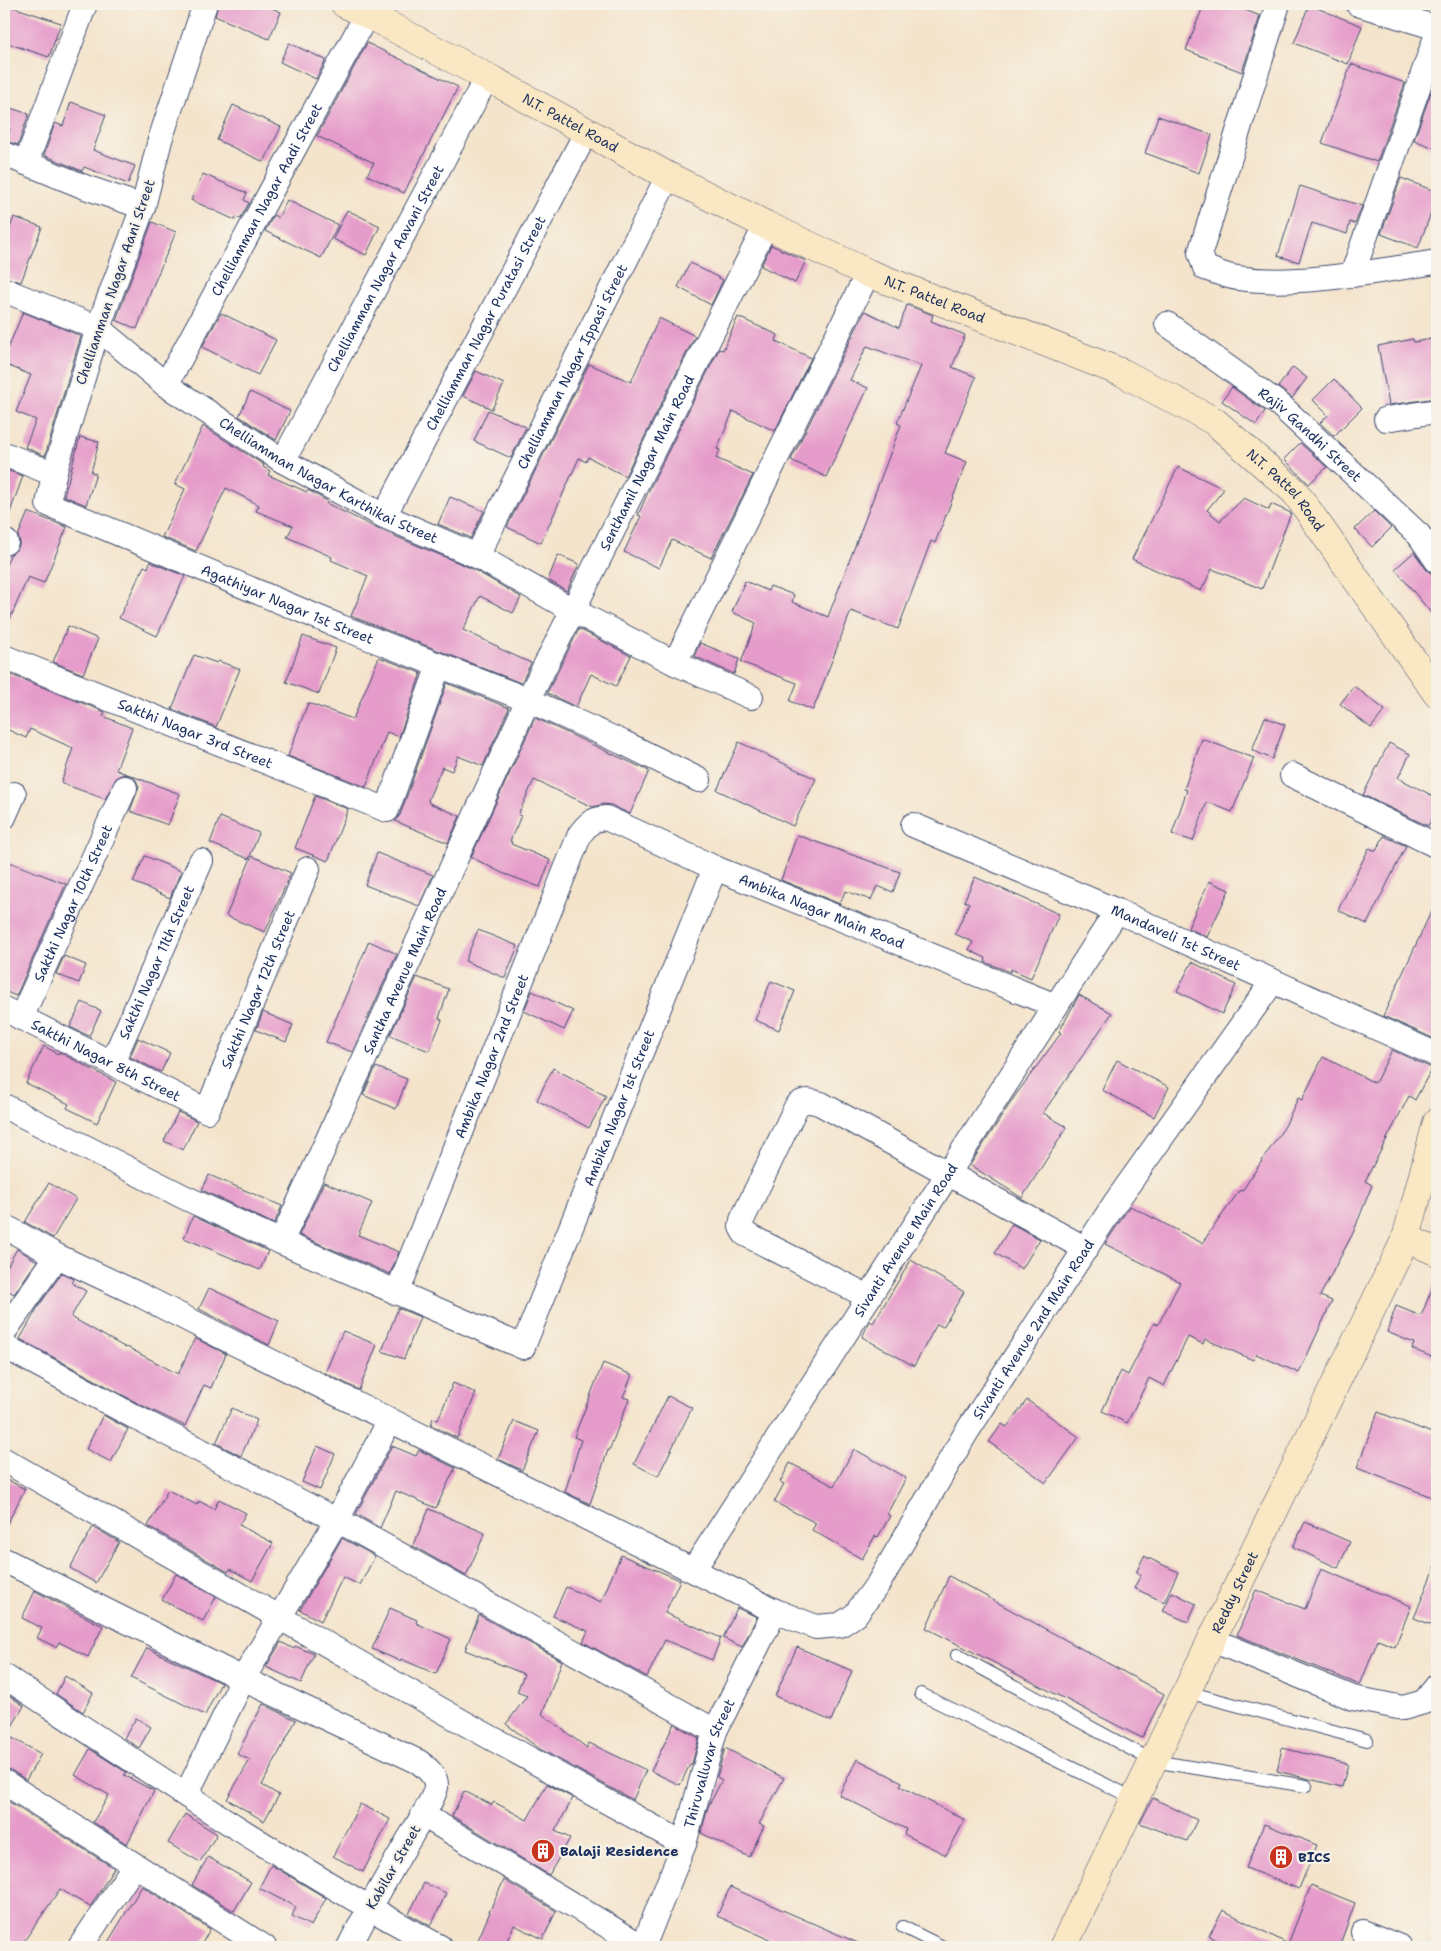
<svg xmlns="http://www.w3.org/2000/svg" width="1441" height="1951" font-family="'Shantell Sans',sans-serif">
	<rect width="100%" height="100%" fill="#f7f3e8"/>
	<filter id="ink" filterUnits="userSpaceOnUse"><feTurbulence type="fractalNoise" baseFrequency=".02" numOctaves="2"/><feDisplacementMap in="SourceGraphic" scale="10" xChannelSelector="R" yChannelSelector="G"/><feConvolveMatrix kernelMatrix="1 2 1 2 8 2 1 2 1" color-interpolation-filters="sRGB"/></filter>
	<filter id="wash" filterUnits="userSpaceOnUse"><feTurbulence type="fractalNoise" baseFrequency=".0096" numOctaves="4" result="noise"/><feDisplacementMap in="SourceGraphic" scale="20" xChannelSelector="R" yChannelSelector="G"/><feGaussianBlur stdDeviation="1.12" result="paint"/><feColorMatrix in="noise" values="0 0 0 0 0 0 0 0 0 0 0 0 0 0 0 0 0 1.4 0 .05"/><feComposite in="paint" operator="in"/></filter>
	<g filter="url(#wash)">
		<rect width="100%" height="100%" fill="#f4e4cc"/>
		<g id="blocks">
			<!-- building -->
			<g fill="#e69cca">
				<polygon points="4,4 61,23 49,57 4,42"/>
				<polygon points="218,4 263,4 281,12 269,39 215,16"/>
				<polygon points="1204,4 1230,4 1260,16 1242,72 1186,50"/>
				<polygon points="1309,5 1362,26 1348,64 1294,43"/>
				<polygon points="289,43 326,60 316,79 280,62"/>
				<polygon points="367,43 458,87 404,193 367,175 374,163 317,136"/>
				<polygon points="1351,64 1405,83 1377,162 1322,143"/>
				<polygon points="1431,92 1437,95 1437,149 1414,140"/>
				<polygon points="71,102 106,115 93,150 135,166 128,184 84,167 82,171 44,155 55,123 63,126"/>
				<polygon points="233,105 281,127 264,162 217,140"/>
				<polygon points="4,106 29,114 18,145 6,141 10,129 4,127"/>
				<polygon points="1158,116 1212,135 1199,173 1145,153"/>
				<polygon points="203,174 247,193 244,200 249,203 240,219 236,217 235,220 191,200"/>
				<polygon points="1401,178 1437,192 1437,197 1418,248 1381,234"/>
				<polygon points="1300,186 1362,206 1355,224 1350,222 1347,234 1312,223 1299,262 1278,256"/>
				<polygon points="287,200 338,225 321,258 265,231 274,215 278,218"/>
				<polygon points="347,210 380,226 366,255 333,239"/>
				<polygon points="14,217 42,227 21,282 4,277 4,244"/>
				<polygon points="152,222 176,232 152,288 137,329 116,320"/>
				<polygon points="771,245 806,261 795,283 761,266"/>
				<polygon points="690,263 723,280 711,305 678,287"/>
				<polygon points="907,305 933,315 931,321 965,335 952,367 976,377 945,453 967,462 935,543 931,541 898,629 851,611 813,710 790,701 797,683 741,662 756,623 732,612 745,581 768,591 770,586 794,595 792,602 828,617 901,425 897,423 921,366 867,346 850,380 868,388 826,477 791,460 865,311 899,328"/>
				<polygon points="23,312 81,336 45,456 25,447 36,420 16,412 31,375 4,364 4,358"/>
				<polygon points="221,313 276,340 258,375 202,347"/>
				<polygon points="738,317 778,335 776,341 811,358 775,431 733,411 717,449 720,450 716,458 753,475 711,558 672,540 659,568 624,552 641,516 638,515 650,488 719,349 723,350"/>
				<polygon points="659,318 695,336 625,476 588,457 586,462 579,458 541,543 507,527 589,364 631,382"/>
				<polygon points="1437,338 1437,398 1389,405 1378,346 1413,339 1414,342"/>
				<polygon points="1293,367 1307,378 1292,398 1278,387"/>
				<polygon points="476,371 504,384 492,409 463,396"/>
				<polygon points="1334,379 1362,408 1334,436 1320,423 1328,415 1313,400"/>
				<polygon points="1232,387 1265,411 1256,425 1222,401"/>
				<polygon points="250,392 290,411 276,440 239,416"/>
				<polygon points="488,410 526,427 511,458 474,441"/>
				<polygon points="203,426 264,465 263,467 270,471 268,475 307,492 308,490 327,501 326,503 378,529 471,568 521,597 513,613 480,596 463,630 499,647 498,648 531,663 521,683 351,616 368,576 331,560 332,557 287,537 293,526 256,511 259,505 226,488 196,551 162,537 185,489 175,484"/>
				<polygon points="80,437 99,442 91,472 96,474 86,505 64,496"/>
				<polygon points="1300,443 1327,467 1309,484 1284,459"/>
				<polygon points="1178,467 1224,489 1207,510 1220,521 1244,498 1269,510 1271,504 1291,513 1262,589 1212,569 1201,591 1132,559"/>
				<polygon points="4,469 23,476 6,523 4,523"/>
				<polygon points="450,497 484,511 471,538 438,524"/>
				<polygon points="1374,511 1391,528 1372,547 1355,529"/>
				<polygon points="28,512 67,527 44,583 28,577 4,633 4,571 10,555 18,548 20,542 18,536"/>
				<polygon points="1414,552 1426,569 1431,573 1437,575 1437,620 1395,569"/>
				<polygon points="558,555 579,564 567,591 548,580"/>
				<polygon points="150,562 185,576 157,636 119,618 144,566 148,568"/>
				<polygon points="68,626 98,639 83,674 53,662"/>
				<polygon points="579,629 631,656 616,686 591,674 576,707 547,693"/>
				<polygon points="303,636 336,648 319,694 286,682"/>
				<polygon points="700,643 739,659 734,674 694,656"/>
				<polygon points="194,655 217,663 218,661 240,669 216,727 172,709"/>
				<polygon points="379,657 421,673 399,737 387,732 366,787 288,756 308,703 353,719"/>
				<polygon points="4,672 105,712 103,716 132,728 116,770 180,794 168,825 130,811 139,787 136,780 130,775 123,774 117,777 105,799 61,783 73,748 30,729 26,738 4,728"/>
				<polygon points="447,683 509,708 483,766 458,756 452,771 442,767 428,800 429,803 460,816 448,843 395,821 400,815"/>
				<polygon points="1354,686 1385,710 1371,728 1340,704"/>
				<polygon points="1265,717 1285,725 1272,759 1252,750"/>
				<polygon points="535,718 649,771 630,814 611,805 604,804 593,807 534,780 518,815 521,816 510,841 512,842 511,844 550,860 540,887 502,873 471,857"/>
				<polygon points="1202,739 1254,758 1232,812 1207,802 1193,841 1172,834 1187,790 1184,789"/>
				<polygon points="739,742 816,779 793,826 717,790"/>
				<polygon points="1389,743 1410,754 1398,778 1437,798 1437,809 1428,826 1363,795"/>
				<polygon points="315,796 348,809 328,861 295,848"/>
				<polygon points="220,817 259,833 249,859 210,843"/>
				<polygon points="797,835 900,872 893,892 877,886 871,900 845,891 840,904 781,880"/>
				<polygon points="1384,836 1406,846 1367,924 1338,910 1369,848 1376,851"/>
				<polygon points="377,853 433,875 419,906 365,885"/>
				<polygon points="145,856 181,871 170,898 133,882"/>
				<polygon points="252,856 291,873 265,932 226,916"/>
				<polygon points="4,860 66,884 16,996 4,991"/>
				<polygon points="975,877 1059,914 1031,978 1011,969 1010,972 985,962 986,958 969,950 973,942 955,934 969,903 964,901"/>
				<polygon points="1209,881 1229,890 1207,937 1188,928"/>
				<polygon points="1437,899 1437,1033 1435,1039 1383,1016"/>
				<polygon points="478,930 518,946 505,978 465,961"/>
				<polygon points="369,941 397,954 352,1052 326,1042"/>
				<polygon points="64,956 86,965 79,983 56,974"/>
				<polygon points="1192,962 1236,985 1222,1014 1177,991"/>
				<polygon points="417,977 449,989 439,1018 442,1020 429,1051 390,1035"/>
				<polygon points="771,981 795,991 779,1030 755,1020"/>
				<polygon points="532,991 573,1011 564,1030 524,1011"/>
				<polygon points="1079,995 1112,1013 1043,1113 1067,1127 1022,1198 970,1165 1015,1096 1061,1033 1059,1032"/>
				<polygon points="82,1002 101,1011 89,1036 70,1027"/>
				<polygon points="263,1012 293,1025 286,1042 256,1030"/>
				<polygon points="138,1038 170,1053 161,1072 130,1057"/>
				<polygon points="44,1046 58,1054 59,1052 116,1082 97,1123 67,1108 69,1104 26,1083"/>
				<polygon points="1392,1050 1432,1068 1415,1100 1409,1096 1365,1181 1372,1185 1353,1233 1320,1296 1332,1301 1299,1373 1256,1354 1253,1360 1205,1339 1203,1344 1188,1337 1164,1386 1149,1378 1127,1423 1102,1411 1121,1371 1128,1375 1154,1323 1158,1325 1180,1282 1105,1244 1130,1206 1202,1243 1240,1190 1242,1191 1285,1126 1298,1098 1302,1100 1323,1057 1375,1083"/>
				<polygon points="1117,1060 1169,1087 1154,1117 1102,1090"/>
				<polygon points="376,1067 407,1079 396,1109 363,1095"/>
				<polygon points="553,1068 606,1096 589,1128 537,1100"/>
				<polygon points="178,1112 197,1121 183,1150 164,1141"/>
				<polygon points="209,1175 282,1206 274,1224 202,1190"/>
				<polygon points="324,1182 372,1203 358,1235 399,1252 390,1274 299,1235"/>
				<polygon points="49,1183 76,1199 53,1238 25,1222"/>
				<polygon points="193,1216 268,1251 260,1270 184,1238"/>
				<polygon points="1012,1224 1040,1239 1022,1269 995,1253"/>
				<polygon points="17,1249 37,1261 14,1294 4,1288 4,1272"/>
				<polygon points="911,1260 964,1292 943,1327 937,1324 914,1366 862,1337 870,1321 873,1323"/>
				<polygon points="62,1273 74,1279 72,1283 86,1291 71,1317 126,1348 127,1347 178,1374 195,1338 226,1354 211,1388 204,1385 185,1426 141,1405 20,1339 38,1307"/>
				<polygon points="1436,1279 1437,1279 1437,1359 1412,1349 1414,1343 1387,1332 1396,1306 1421,1316"/>
				<polygon points="209,1288 279,1321 269,1345 199,1309"/>
				<polygon points="398,1308 420,1317 404,1359 382,1351"/>
				<polygon points="343,1331 377,1345 359,1390 325,1373"/>
				<polygon points="603,1363 632,1375 623,1397 629,1399 609,1451 608,1450 590,1504 565,1492 581,1440 574,1437"/>
				<polygon points="453,1383 476,1393 457,1438 431,1425 433,1418 438,1420"/>
				<polygon points="668,1396 692,1408 658,1476 634,1464"/>
				<polygon points="1027,1400 1079,1437 1046,1483 989,1442 1002,1424 1007,1427"/>
				<polygon points="232,1408 257,1420 241,1456 216,1443"/>
				<polygon points="1378,1412 1437,1435 1437,1499 1357,1468"/>
				<polygon points="103,1415 128,1429 111,1462 86,1449"/>
				<polygon points="514,1421 539,1431 522,1470 498,1459"/>
				<polygon points="317,1446 335,1454 320,1490 302,1482"/>
				<polygon points="392,1446 416,1456 419,1450 455,1468 436,1508 396,1491 380,1528 356,1514"/>
				<polygon points="854,1449 906,1478 887,1514 890,1516 878,1537 875,1536 862,1559 812,1530 816,1523 774,1502 784,1484 780,1482 790,1463 834,1486"/>
				<polygon points="4,1478 25,1489 4,1530"/>
				<polygon points="168,1490 197,1505 199,1501 214,1509 219,1499 246,1513 239,1525 273,1543 252,1581 230,1569 228,1572 148,1526"/>
				<polygon points="429,1509 485,1533 466,1576 413,1546"/>
				<polygon points="1305,1522 1350,1542 1338,1568 1293,1547"/>
				<polygon points="93,1527 119,1542 96,1583 70,1568"/>
				<polygon points="342,1538 375,1556 360,1585 343,1577 321,1621 300,1610"/>
				<polygon points="621,1555 680,1580 665,1613 721,1638 712,1660 665,1640 647,1677 583,1642 588,1631 553,1616 566,1587 601,1602"/>
				<polygon points="1144,1556 1178,1572 1164,1602 1134,1588 1141,1575 1136,1573"/>
				<polygon points="1436,1563 1437,1564 1437,1627 1414,1618"/>
				<polygon points="1321,1569 1411,1606 1395,1647 1378,1640 1360,1685 1237,1635 1256,1590 1305,1609"/>
				<polygon points="176,1574 216,1597 203,1621 162,1600"/>
				<polygon points="949,1576 1164,1694 1142,1738 926,1628"/>
				<polygon points="35,1591 103,1626 88,1657 59,1642 56,1647 37,1638 42,1628 22,1618"/>
				<polygon points="1172,1592 1196,1604 1188,1622 1163,1611"/>
				<polygon points="390,1608 417,1620 416,1623 451,1639 436,1674 401,1659 400,1661 372,1649"/>
				<polygon points="737,1608 757,1617 742,1647 723,1638"/>
				<polygon points="479,1615 562,1661 542,1714 587,1748 589,1743 646,1770 633,1800 540,1749 506,1724 527,1696 517,1692 524,1674 465,1650"/>
				<polygon points="281,1642 294,1649 295,1646 314,1654 301,1683 266,1667"/>
				<polygon points="797,1647 852,1671 831,1721 775,1696"/>
				<polygon points="147,1648 221,1683 205,1715 131,1678"/>
				<polygon points="65,1676 93,1693 83,1712 56,1694"/>
				<polygon points="4,1692 24,1706 7,1735 41,1754 26,1780 11,1770 4,1768"/>
				<polygon points="263,1704 296,1720 262,1785 279,1795 264,1821 227,1799 250,1760 237,1754"/>
				<polygon points="136,1718 151,1727 139,1748 124,1738"/>
				<polygon points="674,1724 699,1738 692,1764 690,1764 680,1785 651,1771"/>
				<polygon points="725,1748 784,1778 759,1824 764,1826 749,1857 701,1833 708,1807 722,1780 717,1777"/>
				<polygon points="1282,1748 1348,1764 1342,1787 1277,1771"/>
				<polygon points="90,1749 126,1772 124,1775 154,1791 127,1844 93,1822 109,1795 75,1775"/>
				<polygon points="857,1759 902,1782 900,1786 965,1820 946,1855 904,1834 906,1829 839,1795"/>
				<polygon points="547,1784 573,1798 555,1831 570,1838 549,1875 452,1816 464,1791 492,1805 494,1802 527,1820"/>
				<polygon points="1153,1798 1197,1820 1187,1841 1140,1823"/>
				<polygon points="6,1800 114,1868 90,1907 60,1889 20,1947 4,1947 4,1804"/>
				<polygon points="360,1804 390,1819 363,1872 333,1856"/>
				<polygon points="185,1814 217,1834 200,1862 168,1843"/>
				<polygon points="1264,1824 1317,1845 1299,1889 1246,1868"/>
				<polygon points="208,1857 251,1882 234,1911 192,1885"/>
				<polygon points="271,1865 326,1898 311,1926 292,1916 296,1907 259,1888"/>
				<polygon points="504,1880 556,1911 543,1939 514,1925 504,1947 475,1947 490,1912 489,1912"/>
				<polygon points="424,1883 446,1893 431,1926 409,1914"/>
				<polygon points="1311,1885 1355,1903 1339,1947 1230,1947 1209,1936 1223,1910 1288,1944"/>
				<polygon points="142,1886 210,1929 200,1947 105,1947"/>
				<polygon points="730,1887 771,1905 867,1947 787,1947 717,1916"/>
			</g>
		</g>
	</g>
	<g filter="url(#ink)">
		<use href="#blocks" fill-opacity="0" stroke="#3c4a6e" stroke-width="1"/>
		<g fill="none" stroke-linecap="round" stroke-linejoin="round">
			<!-- lane casing -->
			<g stroke="#3c4a6e" stroke-width="14">
				<g id="lane">
					<polyline points="957,1655 1153,1761 1306,1786"/>
					<polyline points="1187,1692 1367,1740"/>
					<polyline points="921,1694 1135,1799"/>
					<polyline points="903,1927 943,1947"/>
				</g>
			</g>
			<!-- street casing -->
			<g stroke="#3c4a6e" stroke-width="26">
				<g id="street">
					<path id="s1" d="M205,4L160,140L143,207L98,328L54,474L48,504L341,627L528,700L624,743L699,780"/>
					<path d="M1278,4L1200,253L1205,268C1215,271 1227,277 1238,278C1299,287 1376,271 1437,262"/>
					<polyline points="1358,4 1437,28"/>
					<polyline points="4,154 85,187 143,207"/>
					<polyline points="26,163 85,4"/>
					<polyline points="1352,275 1437,34"/>
					<path id="s2" d="M4,290L98,328L166,385L283,461L384,516L477,556L574,611L675,663L751,697"/>
					<path id="s3" d="M1167,324L1280,405L1419,535L1437,561"/>
					<path id="s4" d="M166,385L367,14"/>
					<polyline points="1386,419 1437,411"/>
					<polyline points="4,454 54,474"/>
					<path id="s5" d="M283,461L487,77"/>
					<path id="s6" d="M384,516L587,131"/>
					<polyline points="4,541 6,542"/>
					<path id="s7" d="M477,556L668,176"/>
					<path id="s8" d="M4,657L387,810L439,665"/>
					<polyline points="675,663 868,273"/>
					<polyline points="1292,775 1437,846"/>
					<polyline points="4,817 14,794"/>
					<path id="s9" d="M913,825L1117,911L1437,1055"/>
					<path id="s10" d="M4,1009L207,1111L308,869"/>
					<path id="s11" d="M21,1018L125,788"/>
					<path id="s12" d="M112,1063L201,861"/>
					<path id="s13" d="M4,1106L184,1197L281,1242L523,1347L715,868"/>
					<path id="s14" d="M4,1226L57,1256L142,1296L236,1344L775,1611L816,1627L840,1625L855,1615L878,1584L966,1433L1115,1203L1273,981"/>
					<path id="s15" d="M281,1242L528,700L766,225"/>
					<path id="s16" d="M397,1293L580,834C588,824 592,819 606,818L715,868L1056,1006"/>
					<path d="M869,1297L745,1234L741,1227L742,1220L797,1105C806,1099 812,1101 821,1104L1086,1249"/>
					<polyline points="4,1332 57,1256"/>
					<polyline points="4,1346 135,1417 354,1529 715,1731"/>
					<polyline points="4,1460 466,1724 684,1844"/>
					<path d="M4,1560L243,1679L419,1762C427,1768 437,1776 436,1787C435,1797 415,1829 409,1839C388,1875 368,1910 349,1947"/>
					<path id="s17" d="M694,1569L1117,911"/>
					<polyline points="1212,1640 1353,1698 1403,1708 1424,1702 1437,1686"/>
					<path d="M4,1676C147,1770 289,1866 440,1947"/>
					<polyline points="4,1782 264,1947"/>
					<polyline points="186,1795 243,1679 337,1520 390,1420"/>
					<path id="s18" d="M423,1815L643,1947L684,1844L715,1731L775,1611"/>
					<polyline points="1363,1932 1400,1947"/>
					<polyline points="80,1947 134,1866"/>
				</g>
			</g>
			<!-- secondary casing -->
			<g stroke="#3c4a6e" stroke-width="29">
				<g id="secondary">
					<path id="s19" d="M345,4L367,14L487,77L668,176L766,225L868,273L1123,373L1214,421L1295,492L1437,694"/>
					<polyline points="1406,1238 1437,1252"/>
					<path id="s20" d="M1063,1947L1406,1238L1437,1122"/>
				</g>
			</g>
			<!-- lane -->
			<use href="#lane" stroke="#fff" stroke-width="12"/>
			<!-- street -->
			<use href="#street" stroke="#fff" stroke-width="24"/>
			<!-- secondary -->
			<use href="#secondary" stroke="#fae7c3" stroke-width="28"/>
		</g>
	</g>
	<!-- icons -->
	<defs>
		<g id="building-disc" transform="scale(1.25)"><circle r="9.5" fill="#c8321e" stroke="#f7f3e8"/><path d="M-4-6H4V6H1V3H-1V6H-4ZM-2.5-4.3h1.7v1.8h-1.7ZM.8-4.3h1.7v1.8H.8ZM-2.5-1h1.7V.8h-1.7ZM.8-1h1.7V.8H.8Z" fill="#fff"/></g>
	</defs>
	<g fill-rule="evenodd">
		<use href="#building-disc" x="543" y="1851"/>
		<use href="#building-disc" x="1281" y="1857"/>
	</g>
	<g text-anchor="middle" stroke-width="4.5" stroke-linejoin="round" paint-order="stroke">
		<!-- street labels -->
		<g font-size="14" fill="#1b2f5e" stroke="#f7f3e8">
			<text dy="5" stroke="none"><textPath href="#s19" startOffset="255">N.T. Pattel Road</textPath></text>
			<text dy="5" stroke="none"><textPath href="#s4" startOffset="211">Chelliamman Nagar Aadi Street</textPath></text>
			<text dy="5" stroke="none"><textPath href="#s5" startOffset="218">Chelliamman Nagar Aavani Street</textPath></text>
			<text transform="translate(115 282) rotate(-71)" y="5">Chelliamman Nagar Aani Street</text>
			<text dy="5" stroke="none"><textPath href="#s19" startOffset="660">N.T. Pattel Road</textPath></text>
			<text dy="5" stroke="none"><textPath href="#s6" startOffset="218">Chelliamman Nagar Puratasi Street</textPath></text>
			<text dy="5" stroke="none"><textPath href="#s7" startOffset="212">Chelliamman Nagar Ippasi Street</textPath></text>
			<text dy="5" stroke="none"><textPath href="#s3" startOffset="181">Rajiv Gandhi Street</textPath></text>
			<text dy="5" stroke="none"><textPath href="#s15" startOffset="861">Senthamil Nagar Main Road</textPath></text>
			<text dy="5" stroke="none"><textPath href="#s2" startOffset="379">Chelliamman Nagar Karthikai Street</textPath></text>
			<text dy="5" stroke="none"><textPath href="#s19" startOffset="1065">N.T. Pattel Road</textPath></text>
			<text dy="5" stroke="none"><textPath href="#s1" startOffset="784">Agathiyar Nagar 1st Street</textPath></text>
			<text dy="5" stroke="none"><textPath href="#s8" startOffset="206">Sakthi Nagar 3rd Street</textPath></text>
			<text dy="5" stroke="none"><textPath href="#s11" startOffset="126">Sakthi Nagar 10th Street</textPath></text>
			<text dy="5" stroke="none"><textPath href="#s16" startOffset="761">Ambika Nagar Main Road</textPath></text>
			<text dy="5" stroke="none"><textPath href="#s9" startOffset="286">Mandaveli 1st Street</textPath></text>
			<text dy="5" stroke="none"><textPath href="#s12" startOffset="110">Sakthi Nagar 11th Street</textPath></text>
			<text dy="5" stroke="none"><textPath href="#s15" startOffset="298">Santha Avenue Main Road</textPath></text>
			<text dy="5" stroke="none"><textPath href="#s10" startOffset="359">Sakthi Nagar 12th Street</textPath></text>
			<text dy="5" stroke="none"><textPath href="#s16" startOffset="255">Ambika Nagar 2nd Street</textPath></text>
			<text dy="5" stroke="none"><textPath href="#s10" startOffset="114">Sakthi Nagar 8th Street</textPath></text>
			<text dy="5" stroke="none"><textPath href="#s13" startOffset="830">Ambika Nagar 1st Street</textPath></text>
			<text dy="5" stroke="none"><textPath href="#s17" startOffset="391">Sivanti Avenue Main Road</textPath></text>
			<text dy="5" stroke="none"><textPath href="#s14" startOffset="1285">Sivanti Avenue 2nd Main Road</textPath></text>
			<text dy="5" stroke="none"><textPath href="#s20" startOffset="394">Reddy Street</textPath></text>
			<text dy="5" stroke="none"><textPath href="#s18" startOffset="452">Thiruvalluvar Street</textPath></text>
			<text transform="translate(393 1867) rotate(-60)" y="5">Kabilar Street</text>
		</g>
		<!-- poi labels -->
		<g font-size="14" font-weight="bold" fill="#1b2f5e" stroke="#f7f3e8" text-anchor="start">
			<text x="560" y="1856">Balaji Residence</text>
			<text x="1298" y="1862">BICS</text>
		</g>
	</g>
	<!-- margin -->
	<rect width="1441" height="1951" fill="none" stroke="#f7f3e8" stroke-width="20"/>
</svg>
